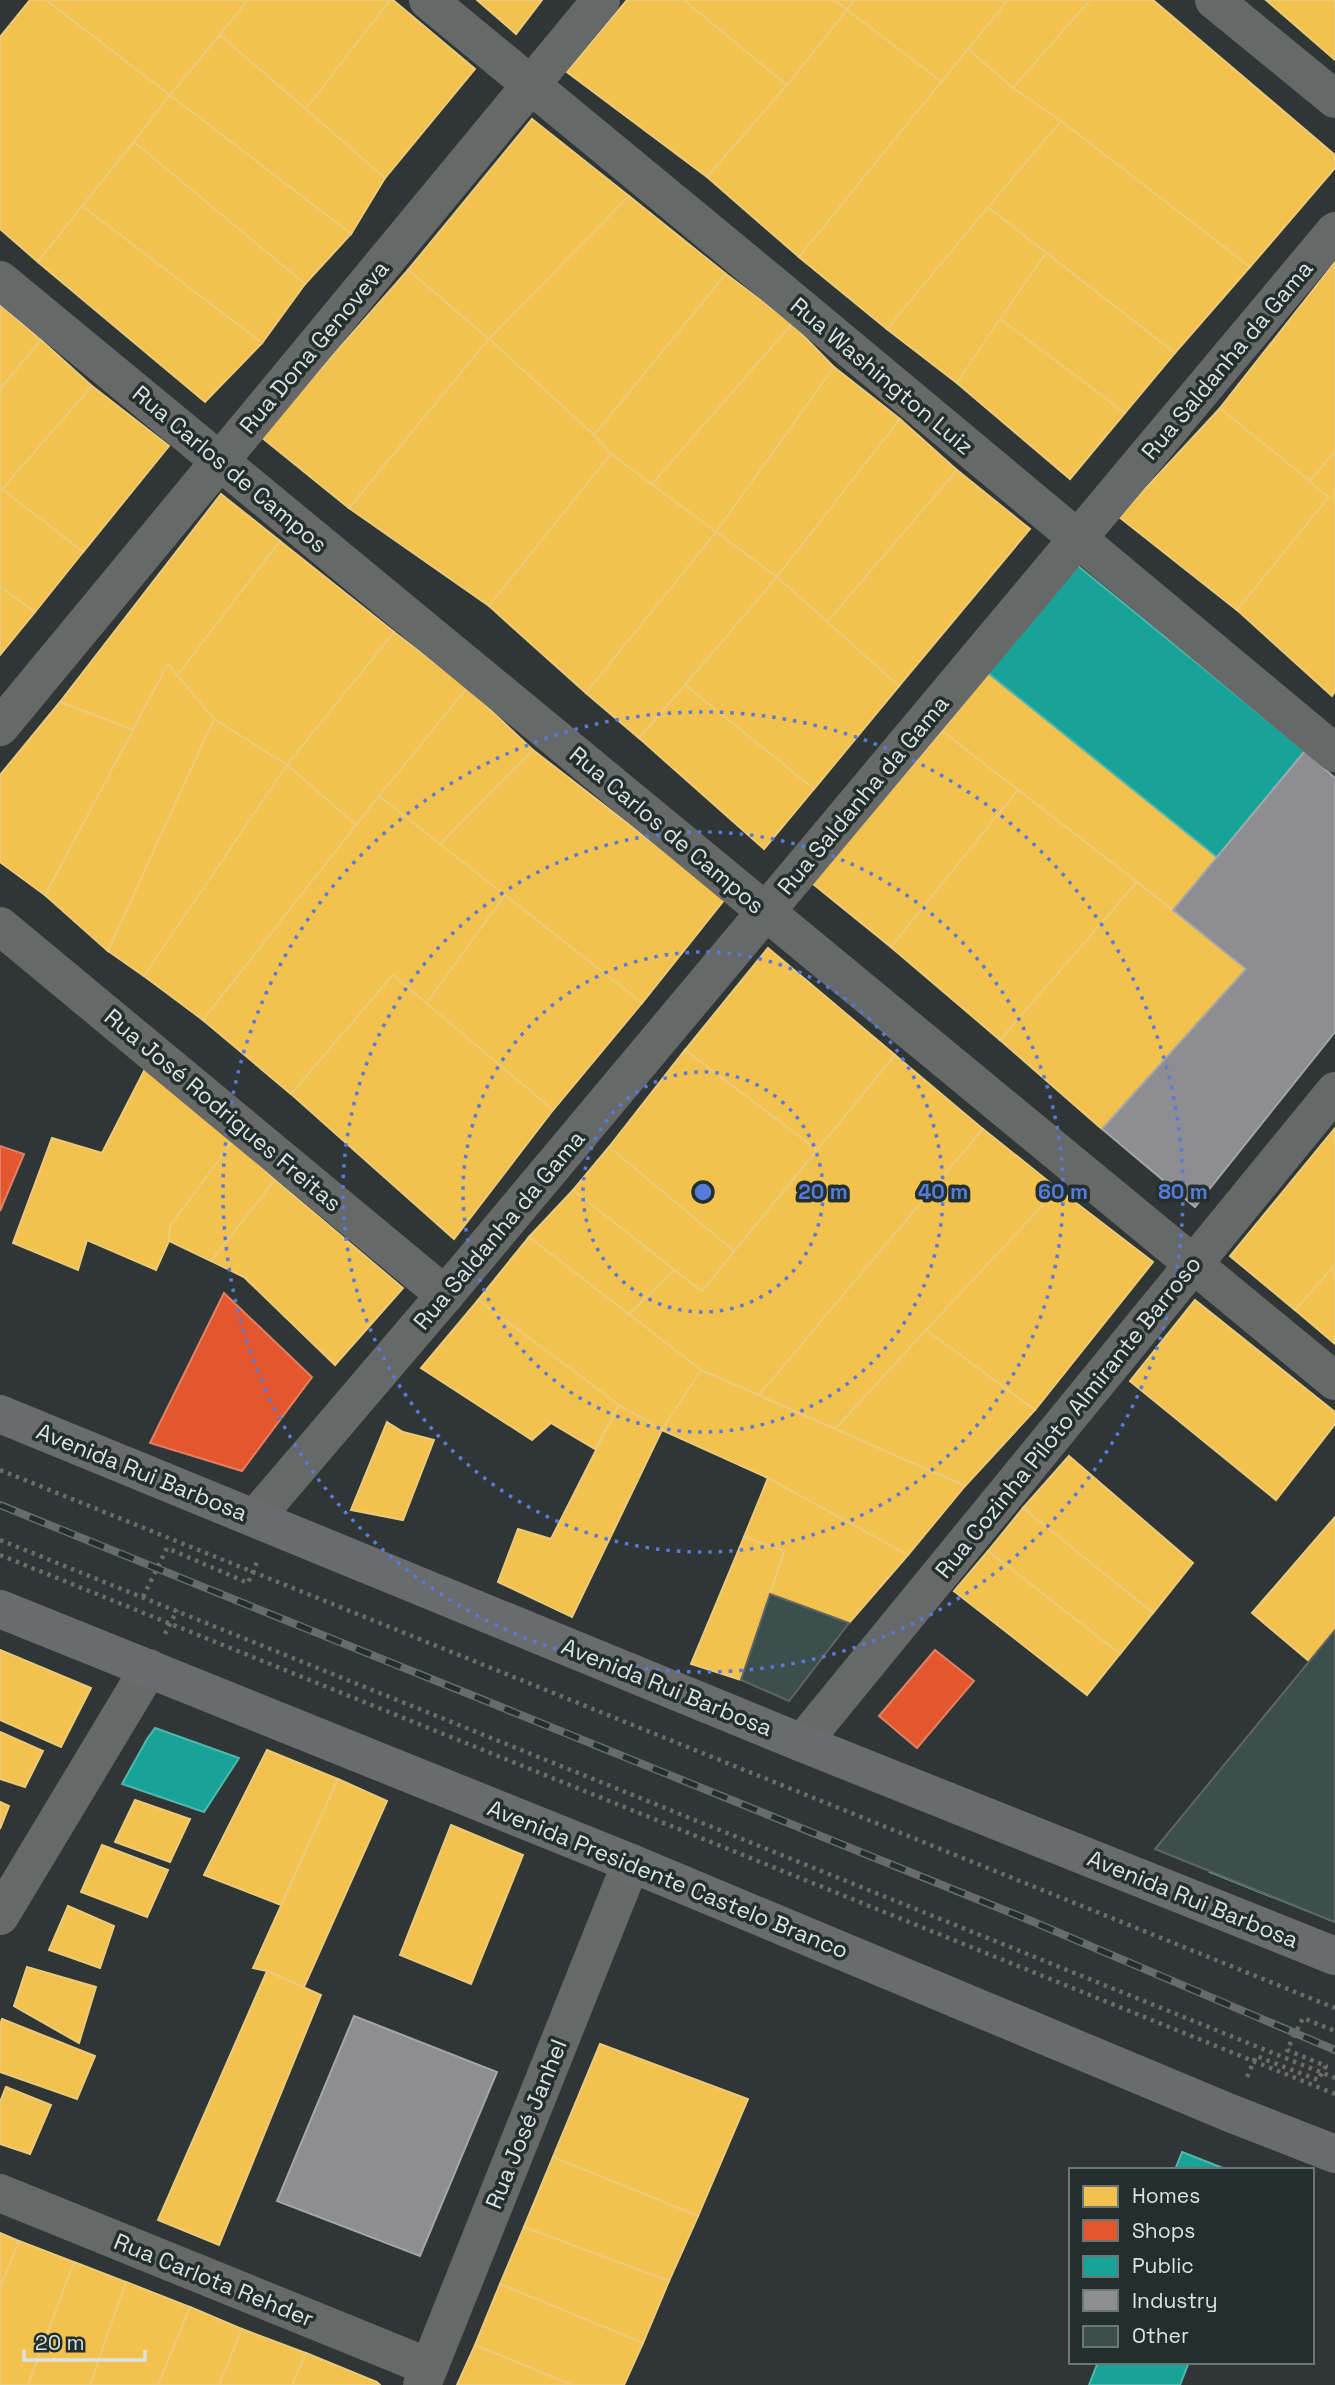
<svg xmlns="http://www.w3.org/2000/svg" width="1335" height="2385" font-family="'Space Grotesk',sans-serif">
	<rect width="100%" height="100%" fill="#2f3635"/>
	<!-- homes -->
	<g fill="#f2c14e" stroke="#ebcb7a" stroke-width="2">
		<polygon points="30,0 46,0 170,95 38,262 0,229 0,37"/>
		<polygon points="46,0 248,0 170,95"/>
		<polygon points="248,0 390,0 306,109 220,35"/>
		<polygon points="390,0 393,0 475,69 385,178 306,109"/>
		<polygon points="477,0 542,0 516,34"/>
		<polygon points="627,0 684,0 787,85 707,177 567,72"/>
		<polygon points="684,0 835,0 847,10 787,85"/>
		<polygon points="835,0 854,0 847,10"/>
		<polygon points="854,0 1008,0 942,82 847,10"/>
		<polygon points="1008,0 1090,0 1013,88 968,49"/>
		<polygon points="1090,0 1153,0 1335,155 1335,168 1250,267 1061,121 1013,88"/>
		<polygon points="1266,0 1335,0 1335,60"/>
		<polygon points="847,10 942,82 799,257 707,177 787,85"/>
		<polygon points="220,35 385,178 351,234 170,95"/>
		<polygon points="968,49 1013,88 1061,121 887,329 799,257"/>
		<polygon points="170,95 351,234 305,284 134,142"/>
		<polygon points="532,119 629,196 489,339 408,270"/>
		<polygon points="1061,121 1250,267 1175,353 988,207"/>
		<polygon points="134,142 305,284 262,343 82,206"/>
		<polygon points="629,196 726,274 594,435 489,339"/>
		<polygon points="82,206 262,343 205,402 38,262"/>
		<polygon points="988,207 1046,253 957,383 887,329"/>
		<polygon points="1046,253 1175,353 1125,413 1000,319"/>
		<polygon points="1335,262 1335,451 1309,482 1220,408"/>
		<polygon points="408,270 489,339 349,508 261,437"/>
		<polygon points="726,274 792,324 652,484 611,454 594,435"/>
		<polygon points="0,305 41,340 0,389"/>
		<polygon points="1000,319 1125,413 1070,479 957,383"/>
		<polygon points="792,324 834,367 716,532 652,484"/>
		<polygon points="489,339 594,435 611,454 489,606 349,508"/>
		<polygon points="41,340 92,386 0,492 0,389"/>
		<polygon points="834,367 900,419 777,577 716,532"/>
		<polygon points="92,386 169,446 83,552 2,489"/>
		<polygon points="1220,408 1329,497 1237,610 1119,517"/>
		<polygon points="900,419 957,470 827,622 777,577"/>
		<polygon points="1335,451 1335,691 1332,696 1237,610 1329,497 1309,482"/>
		<polygon points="611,454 716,532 586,693 489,606"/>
		<polygon points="957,470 1030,529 899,686 827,622"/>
		<polygon points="2,489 83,552 35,612 0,587 0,492"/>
		<polygon points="221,494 280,541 177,676 168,664 133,730 60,702"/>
		<polygon points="716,532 777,577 639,738 586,693"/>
		<polygon points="280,541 394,632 287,765 214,719 177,676"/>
		<polygon points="777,577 899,686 814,789 685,685"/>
		<polygon points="0,587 35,612 0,655"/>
		<polygon points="394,632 467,688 356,825 287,765"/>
		<polygon points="168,664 214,719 108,951 45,895"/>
		<polygon points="988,673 1217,857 1173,910 942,731"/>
		<polygon points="685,685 814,789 764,849 639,738"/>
		<polygon points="467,688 533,750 438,846 379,796"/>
		<polygon points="60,702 133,730 45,895 0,862 0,775"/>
		<polygon points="214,719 287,765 144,976 108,951"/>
		<polygon points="942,731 1018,790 891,947 812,883"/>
		<polygon points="533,750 725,899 642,1003 438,846"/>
		<polygon points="287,765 356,825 203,1020 144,976"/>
		<polygon points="1018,790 1137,882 1000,1040 891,947"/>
		<polygon points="379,796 505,895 426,1004 393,975 291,1094 203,1020"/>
		<polygon points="1137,882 1246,969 1102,1129 1000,1040"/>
		<polygon points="505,895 642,1003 553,1110 426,1004"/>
		<polygon points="768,948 895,1055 817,1150 685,1050"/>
		<polygon points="393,975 553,1110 454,1239 291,1094"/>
		<polygon points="685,1050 817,1150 734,1251 609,1147"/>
		<polygon points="895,1055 983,1129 759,1395 701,1370 629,1314 674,1270 702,1291"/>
		<polygon points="146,1067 233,1141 170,1226 169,1241 156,1270 87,1240 78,1270 13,1243 52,1138 102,1153"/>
		<polygon points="1335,1128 1335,1265 1295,1310 1230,1256"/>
		<polygon points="983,1129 1058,1189 835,1429 759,1395"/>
		<polygon points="233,1141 275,1180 211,1261 169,1241 170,1226"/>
		<polygon points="609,1147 734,1251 702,1291 573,1190"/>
		<polygon points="275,1180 403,1288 335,1365 244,1277 211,1261"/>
		<polygon points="1058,1189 1153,1262 1035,1410 926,1330"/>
		<polygon points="573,1190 674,1270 629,1314 529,1237"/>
		<polygon points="529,1237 701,1370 662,1430 619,1405 478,1300"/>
		<polygon points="1335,1265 1335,1344 1295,1310"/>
		<polygon points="478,1300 619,1405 595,1449 551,1423 532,1440 421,1368"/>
		<polygon points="1195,1300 1335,1412 1335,1424 1276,1500 1130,1381"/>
		<polygon points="926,1330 1035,1410 965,1486 835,1429"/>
		<polygon points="701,1370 835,1429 965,1486 908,1555 768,1478 662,1430"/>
		<polygon points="619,1405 662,1430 572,1617 498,1582 518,1529 551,1539"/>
		<polygon points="387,1422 403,1432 434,1440 403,1520 351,1510"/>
		<polygon points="1069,1456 1193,1563 1153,1613 1023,1508"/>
		<polygon points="768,1478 908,1555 849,1623 770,1594 784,1551 744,1537"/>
		<polygon points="1023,1508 1153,1613 1120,1654 988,1551"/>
		<polygon points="1335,1517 1335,1630 1309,1661 1252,1613"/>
		<polygon points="744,1537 784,1551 741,1680 691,1664"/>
		<polygon points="988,1551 1120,1654 1087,1695 954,1591"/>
		<polygon points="0,1650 91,1688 61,1747 0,1720"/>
		<polygon points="0,1732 43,1751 25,1787 0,1779"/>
		<polygon points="267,1750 338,1779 281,1905 204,1875"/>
		<polygon points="338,1779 387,1801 304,1987 267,1971 253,1968"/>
		<polygon points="135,1800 190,1819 170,1862 115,1842"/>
		<polygon points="0,1802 9,1806 0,1829"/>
		<polygon points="451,1825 523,1855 471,1984 400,1955"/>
		<polygon points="102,1845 168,1870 147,1917 81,1892"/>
		<polygon points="68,1906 114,1926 100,1968 49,1950"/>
		<polygon points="27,1967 96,1987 79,2043 14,2006"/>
		<polygon points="267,1971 321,1995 219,2245 158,2220"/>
		<polygon points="2,2019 95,2056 77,2099 0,2072 0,2025"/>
		<polygon points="600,2044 748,2099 698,2216 553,2157"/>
		<polygon points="6,2087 51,2105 30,2154 0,2144 0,2102"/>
		<polygon points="553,2157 698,2216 669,2281 524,2227"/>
		<polygon points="524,2227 669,2281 643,2343 500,2284"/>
		<polygon points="0,2233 19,2241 0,2288"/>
		<polygon points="19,2241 74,2262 28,2385 0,2385 0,2288"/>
		<polygon points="74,2262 126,2282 90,2385 28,2385"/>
		<polygon points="126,2282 190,2307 158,2385 90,2385"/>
		<polygon points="500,2284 643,2343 624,2385 572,2385 475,2345"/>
		<polygon points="190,2307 242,2329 219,2385 158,2385"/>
		<polygon points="242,2329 306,2353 292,2385 219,2385"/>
		<polygon points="475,2345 572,2385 457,2385"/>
		<polygon points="306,2353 377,2382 380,2385 292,2385"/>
	</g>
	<!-- shops -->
	<g fill="#e4572e" stroke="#e18164" stroke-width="2">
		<polygon points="0,1146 24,1154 0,1211"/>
		<polygon points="224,1293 312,1377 242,1471 150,1443"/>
		<polygon points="935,1650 974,1681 917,1748 879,1716"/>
	</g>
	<!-- public -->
	<g fill="#17a398" stroke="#52b6ae" stroke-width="2">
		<polygon points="1078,566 1305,751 1217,857 988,673"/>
		<polygon points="155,1728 239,1758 204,1812 122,1784 147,1739"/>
		<polygon points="1222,1781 1239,1795 1204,1837 1186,1825"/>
		<polygon points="1267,1797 1335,1852 1335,1922 1210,1872"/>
		<polygon points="1182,2152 1228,2170 1175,2170"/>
		<polygon points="1098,2362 1189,2362 1180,2385 1089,2385"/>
	</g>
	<!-- industry -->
	<g fill="#8d8d92" stroke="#a4a7aa" stroke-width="2">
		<polygon points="1305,751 1335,778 1335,1032 1195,1207 1102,1129 1246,969 1173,910"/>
		<polygon points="354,2016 497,2072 420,2256 277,2201"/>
	</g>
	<!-- building -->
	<g fill="#3c4f4d" stroke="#5e6564" stroke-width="2">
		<polygon points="770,1594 849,1623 789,1701 741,1680"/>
		<polygon points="1335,1630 1335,1922 1155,1849"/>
	</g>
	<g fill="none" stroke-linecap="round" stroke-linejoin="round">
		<!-- path -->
		<g stroke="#6a6c6c" stroke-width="4.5" stroke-dasharray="3.5 5" stroke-linecap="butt">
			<polyline points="0,1470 1335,2008"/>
			<polyline points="0,1540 1335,2078"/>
			<polyline points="0,1555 1335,2094"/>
			<polyline points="143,1597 167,1548 248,1583 257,1562"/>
			<polyline points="165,1634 177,1610"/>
			<polyline points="1247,2077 1256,2056 1318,2080 1326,2066 1287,2050 1303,2018 1335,2031"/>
		</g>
		<!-- minor -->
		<g stroke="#676868" stroke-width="38">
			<polyline points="428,0 771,283 1335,753"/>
			<polyline points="1214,0 1335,99"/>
			<polyline points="0,280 1335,1381"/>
			<polyline points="0,727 601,0"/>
			<polyline points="0,926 445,1295"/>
			<polyline points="255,1518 445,1295 1335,231"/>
			<polyline points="802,1743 1335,1091"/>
			<polyline points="0,1916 149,1668"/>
			<polyline points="0,2193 429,2367"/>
			<polyline points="422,2385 631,1863"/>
		</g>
		<!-- secondary -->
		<g stroke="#6a6b6c" stroke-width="38">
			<polyline points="0,1414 802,1743 1335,1956"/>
			<polyline points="0,1609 631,1863 1230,2113 1335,2154"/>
		</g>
		<!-- rail casing -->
		<g stroke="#686b6b" stroke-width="8">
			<polyline id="rail" points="0,1505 1029,1920 1335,2050"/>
		</g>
		<!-- rail -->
		<use href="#rail" stroke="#222f2d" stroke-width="5" stroke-dasharray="16" stroke-linecap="butt"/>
	</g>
	<!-- distance rings -->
	<g fill="none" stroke="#567bdb" stroke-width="3.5" stroke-dasharray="3.5 7">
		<circle cx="703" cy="1192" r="120"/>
		<circle cx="703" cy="1192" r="240"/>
		<circle cx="703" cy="1192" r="360"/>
		<circle cx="703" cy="1192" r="480"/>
	</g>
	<g text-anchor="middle" stroke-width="7" stroke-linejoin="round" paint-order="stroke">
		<!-- street labels -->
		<g font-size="23" fill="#dbe3e2" stroke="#222f2d">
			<text transform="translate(314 347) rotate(-50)" y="8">Rua Dona Genoveva</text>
			<text transform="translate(1227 360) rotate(-50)" y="8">Rua Saldanha da Gama</text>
			<text transform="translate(882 376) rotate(40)" y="8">Rua Washington Luiz</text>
			<text transform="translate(230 469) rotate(40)" y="8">Rua Carlos de Campos</text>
			<text transform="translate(863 795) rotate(-50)" y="8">Rua Saldanha da Gama</text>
			<text transform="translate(667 830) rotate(40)" y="8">Rua Carlos de Campos</text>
			<text transform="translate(223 1110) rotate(40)" y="8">Rua José Rodrigues Freitas</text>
			<text transform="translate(499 1230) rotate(-50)" y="8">Rua Saldanha da Gama</text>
			<text transform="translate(1068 1417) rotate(-51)" y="8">Rua Cozinha Piloto Almirante Barroso</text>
			<text transform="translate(142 1472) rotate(22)" y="8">Avenida Rui Barbosa</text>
			<text transform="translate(667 1687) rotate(22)" y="8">Avenida Rui Barbosa</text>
			<text transform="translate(668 1879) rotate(22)" y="8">Avenida Presidente Castelo Branco</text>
			<text transform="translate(1193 1899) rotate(22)" y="8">Avenida Rui Barbosa</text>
			<text transform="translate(526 2124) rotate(-68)" y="8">Rua José Janhel</text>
			<text transform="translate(214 2280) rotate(22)" y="8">Rua Carlota Rehder</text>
		</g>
	</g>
	<circle cx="703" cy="1192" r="10" fill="#567bdb" stroke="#222f2d" stroke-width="3.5"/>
	<g font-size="21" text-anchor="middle" font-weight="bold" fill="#567bdb" stroke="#222f2d" stroke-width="7" stroke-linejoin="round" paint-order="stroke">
		<text x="823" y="1199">20 m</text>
		<text x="943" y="1199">40 m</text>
		<text x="1063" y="1199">60 m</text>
		<text x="1183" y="1199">80 m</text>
	</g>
	<!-- legend -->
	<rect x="1069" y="2168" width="245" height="196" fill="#222f2d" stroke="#6c7775" stroke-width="2"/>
	<rect x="1083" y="2186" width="35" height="21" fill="#f2c14e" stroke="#6c7775" stroke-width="2"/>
	<text x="1132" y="2203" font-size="21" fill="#dbe3e2">Homes</text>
	<rect x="1083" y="2220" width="35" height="21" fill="#e4572e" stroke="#6c7775" stroke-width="2"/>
	<text x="1132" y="2238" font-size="21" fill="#dbe3e2">Shops</text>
	<rect x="1083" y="2256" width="35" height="21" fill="#17a398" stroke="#6c7775" stroke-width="2"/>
	<text x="1132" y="2273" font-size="21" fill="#dbe3e2">Public</text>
	<rect x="1083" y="2290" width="35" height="21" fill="#8d8d92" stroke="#6c7775" stroke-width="2"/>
	<text x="1132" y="2308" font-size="21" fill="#dbe3e2">Industry</text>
	<rect x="1083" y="2326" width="35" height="21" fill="#3c4f4d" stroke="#6c7775" stroke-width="2"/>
	<text x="1132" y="2343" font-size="21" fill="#dbe3e2">Other</text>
	<!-- scale -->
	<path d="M24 2350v10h121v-10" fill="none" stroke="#dbe3e2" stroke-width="3.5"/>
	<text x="35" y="2350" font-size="21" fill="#dbe3e2" stroke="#222f2d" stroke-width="5" paint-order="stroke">20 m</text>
</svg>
